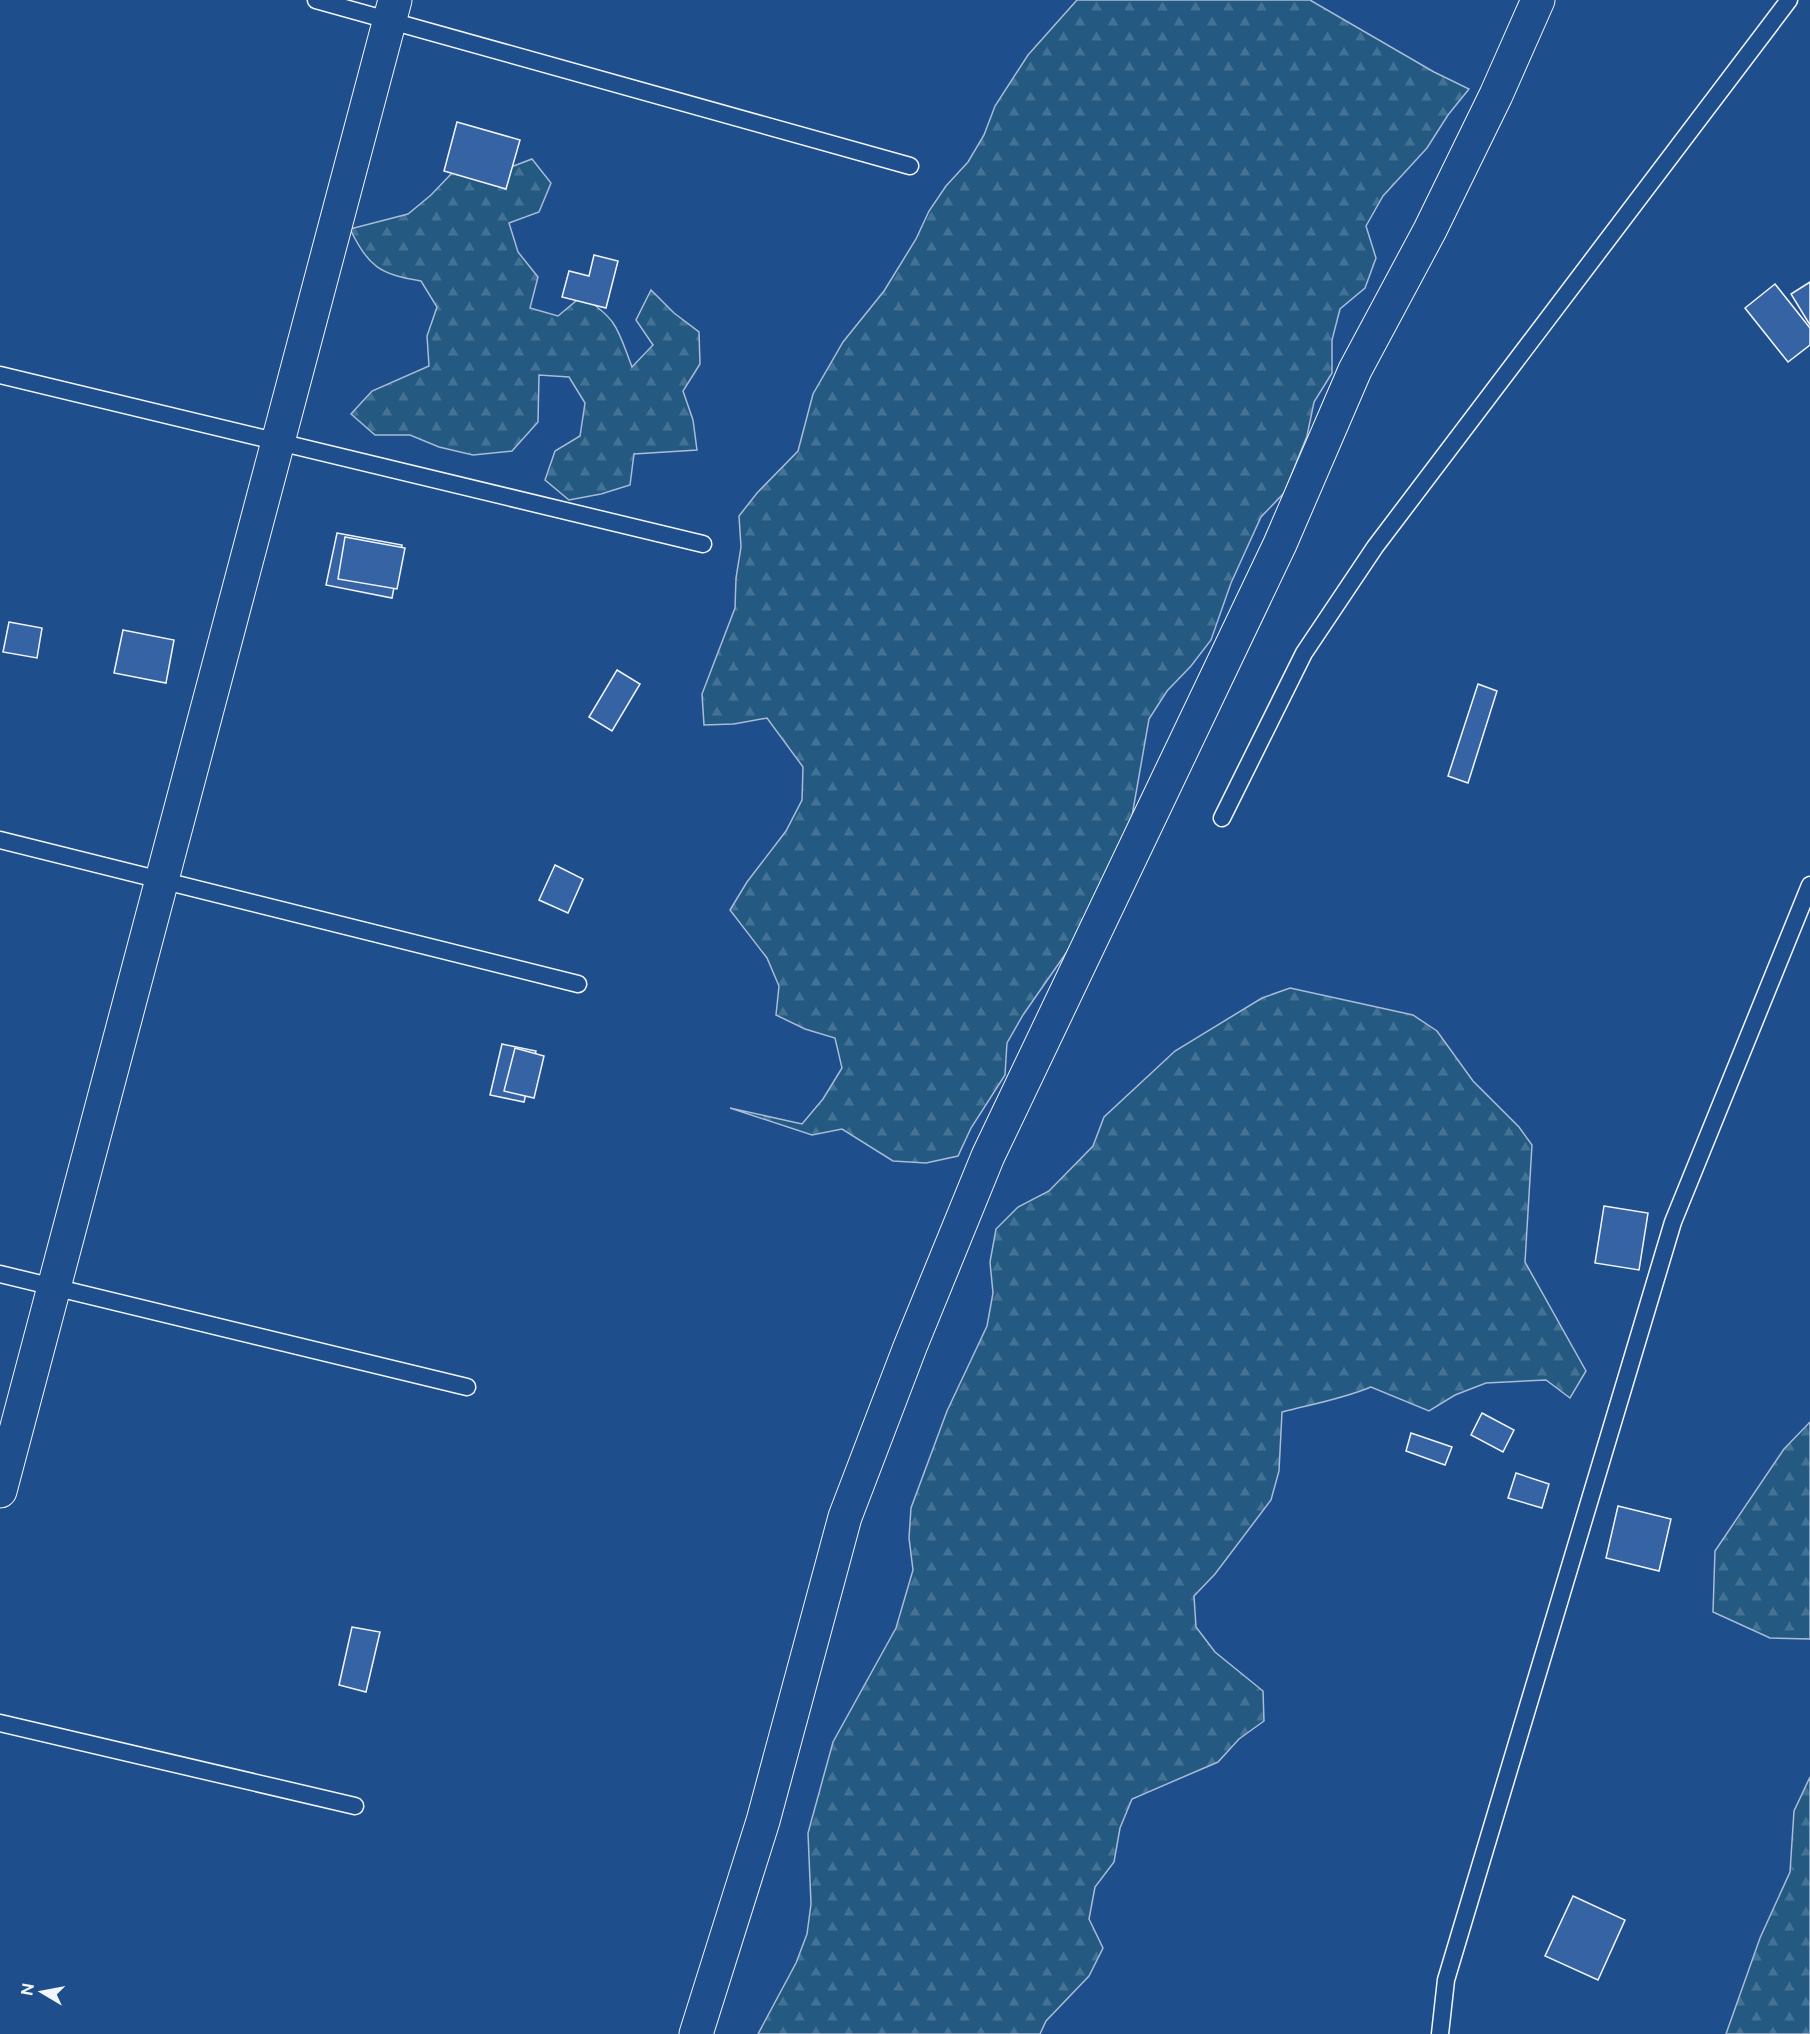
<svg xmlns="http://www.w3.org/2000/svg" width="1810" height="2034" font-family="'Public Sans',sans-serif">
	<defs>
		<pattern id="forest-firs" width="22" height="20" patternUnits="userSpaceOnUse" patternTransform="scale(1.5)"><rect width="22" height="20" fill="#245a82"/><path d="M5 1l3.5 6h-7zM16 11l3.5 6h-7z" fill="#447295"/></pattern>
	</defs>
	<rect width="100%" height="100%" fill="#1f4e8c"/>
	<!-- forest -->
	<g fill="url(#forest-firs)" stroke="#a8bbd7" stroke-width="1.5">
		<polygon points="1077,0 1310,0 1434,72 1469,89 1448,115 1427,148 1383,196 1366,226 1376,258 1365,288 1340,309 1332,340 1332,373 1314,402 1307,436 1284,493 1261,517 1231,583 1211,640 1191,666 1167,691 1149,719 1132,816 1123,845 1080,933 1023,1015 1007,1043 1005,1075 971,1128 958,1156 926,1163 893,1161 842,1129 812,1135 730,1108 802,1124 823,1099 842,1068 835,1038 805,1029 776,1015 779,986 767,958 730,910 747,882 786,831 802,800 803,767 767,718 734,724 704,725 702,694 735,608 736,578 741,547 739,516 757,493 798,451 813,394 843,342 884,291 916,239 929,211 946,186 968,162 984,135 995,106 1028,55"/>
		<path d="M532,159L551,183L539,212L509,223L518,252L538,277L530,308L558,316L582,296C619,321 617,328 632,367L653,345L636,320L651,290L674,313L699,332L700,364L683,391L693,420L697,450L634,454L630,485L601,494L569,500L545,480L555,451L580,436L585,403L569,377L539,375L538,422L512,451L473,455L439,447L410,435H375L351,414L372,391L429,366L427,336L437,307L421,281C379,274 369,267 350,229L408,214L431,195L452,173L503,170Z"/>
		<path d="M1290,988L1413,1015L1437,1031L1473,1081L1519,1127L1532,1145L1525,1262L1586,1371L1570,1398L1546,1380L1486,1383L1455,1395L1429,1411L1371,1387C1342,1399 1313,1404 1282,1412L1279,1471L1271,1500L1215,1574L1194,1596L1196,1627L1215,1652L1263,1691L1264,1721L1239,1739L1218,1762L1132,1799L1120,1828L1114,1862L1095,1887L1089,1919L1103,1948L1089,1976L1046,2021L1040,2034H758L796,1963L807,1934L811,1904L808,1833L833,1742L896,1628L913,1570L909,1538L911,1508L947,1411L987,1326L993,1293L990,1262L996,1229L1018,1207L1049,1191L1093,1146L1104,1117L1175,1051L1262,998Z"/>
		<polygon points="1810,1422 1810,1639 1770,1638 1713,1612 1715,1551 1784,1449"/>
		<polygon points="1810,1777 1810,2034 1726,2034 1760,1938 1790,1872 1794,1811"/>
	</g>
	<!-- building -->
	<g fill="#3563a3" stroke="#f2f6ff" stroke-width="1.5">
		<polygon points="457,122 520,140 506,189 444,171"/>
		<polygon points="594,255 618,261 606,308 562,297 569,271 589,276"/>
		<polygon points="1810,282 1810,325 1791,294"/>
		<polygon points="1775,284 1810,328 1810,345 1788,362 1745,308"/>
		<polygon points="337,533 402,545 392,598 326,585"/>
		<polygon points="345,537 405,548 397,589 338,579"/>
		<polygon points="9,622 42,628 37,658 3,652"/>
		<polygon points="123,630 174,640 166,683 114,673"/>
		<polygon points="617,670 640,684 612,731 589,717"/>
		<polygon points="1478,684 1497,691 1468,783 1448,776"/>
		<polygon points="555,865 583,879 568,913 539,900"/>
		<polygon points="502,1044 536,1051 524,1102 490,1095"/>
		<polygon points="515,1048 544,1056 534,1098 504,1091"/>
		<polygon points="1604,1206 1648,1213 1639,1270 1595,1263"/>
		<polygon points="1482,1413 1514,1430 1503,1452 1471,1435"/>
		<polygon points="1411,1433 1452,1447 1445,1465 1406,1451"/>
		<polygon points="1516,1473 1549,1484 1542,1508 1508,1498"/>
		<polygon points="1618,1506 1671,1519 1659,1571 1606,1558"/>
		<polygon points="352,1627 380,1632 366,1692 339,1685"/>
		<polygon points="1573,1896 1625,1920 1598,1980 1545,1956"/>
	</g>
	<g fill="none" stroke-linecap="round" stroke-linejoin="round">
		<!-- lane casing -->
		<g stroke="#f2f6ff" stroke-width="19">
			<g id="lane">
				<polyline points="316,0 910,166"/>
				<polyline points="0,375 703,544"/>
				<polyline points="1222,818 1304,653 1375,547 1789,0"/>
				<polyline points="0,840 578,984"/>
				<polyline points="0,1274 467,1387"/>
				<polyline points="0,1723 355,1806"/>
				<polyline points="1440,2034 1446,1980 1673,1222 1810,885"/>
			</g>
		</g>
		<!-- street casing -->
		<g stroke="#f2f6ff" stroke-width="35">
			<g id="street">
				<polyline points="0,1491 395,0"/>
				<polyline points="696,2034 763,1821 845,1517 910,1347 988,1156 1280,544 1355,370 1430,230 1496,95 1538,0"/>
			</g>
		</g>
		<!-- lane -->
		<use href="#lane" stroke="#1f4e8c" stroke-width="16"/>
		<!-- street -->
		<use href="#street" stroke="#1f4e8c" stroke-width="33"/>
	</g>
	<!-- north arrow -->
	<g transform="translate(42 1992) rotate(280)" stroke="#1f4e8c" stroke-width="4.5" paint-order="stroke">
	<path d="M0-4.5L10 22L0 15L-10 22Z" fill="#f2f6ff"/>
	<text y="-9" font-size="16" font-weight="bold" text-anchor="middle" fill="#f2f6ff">N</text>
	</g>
</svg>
